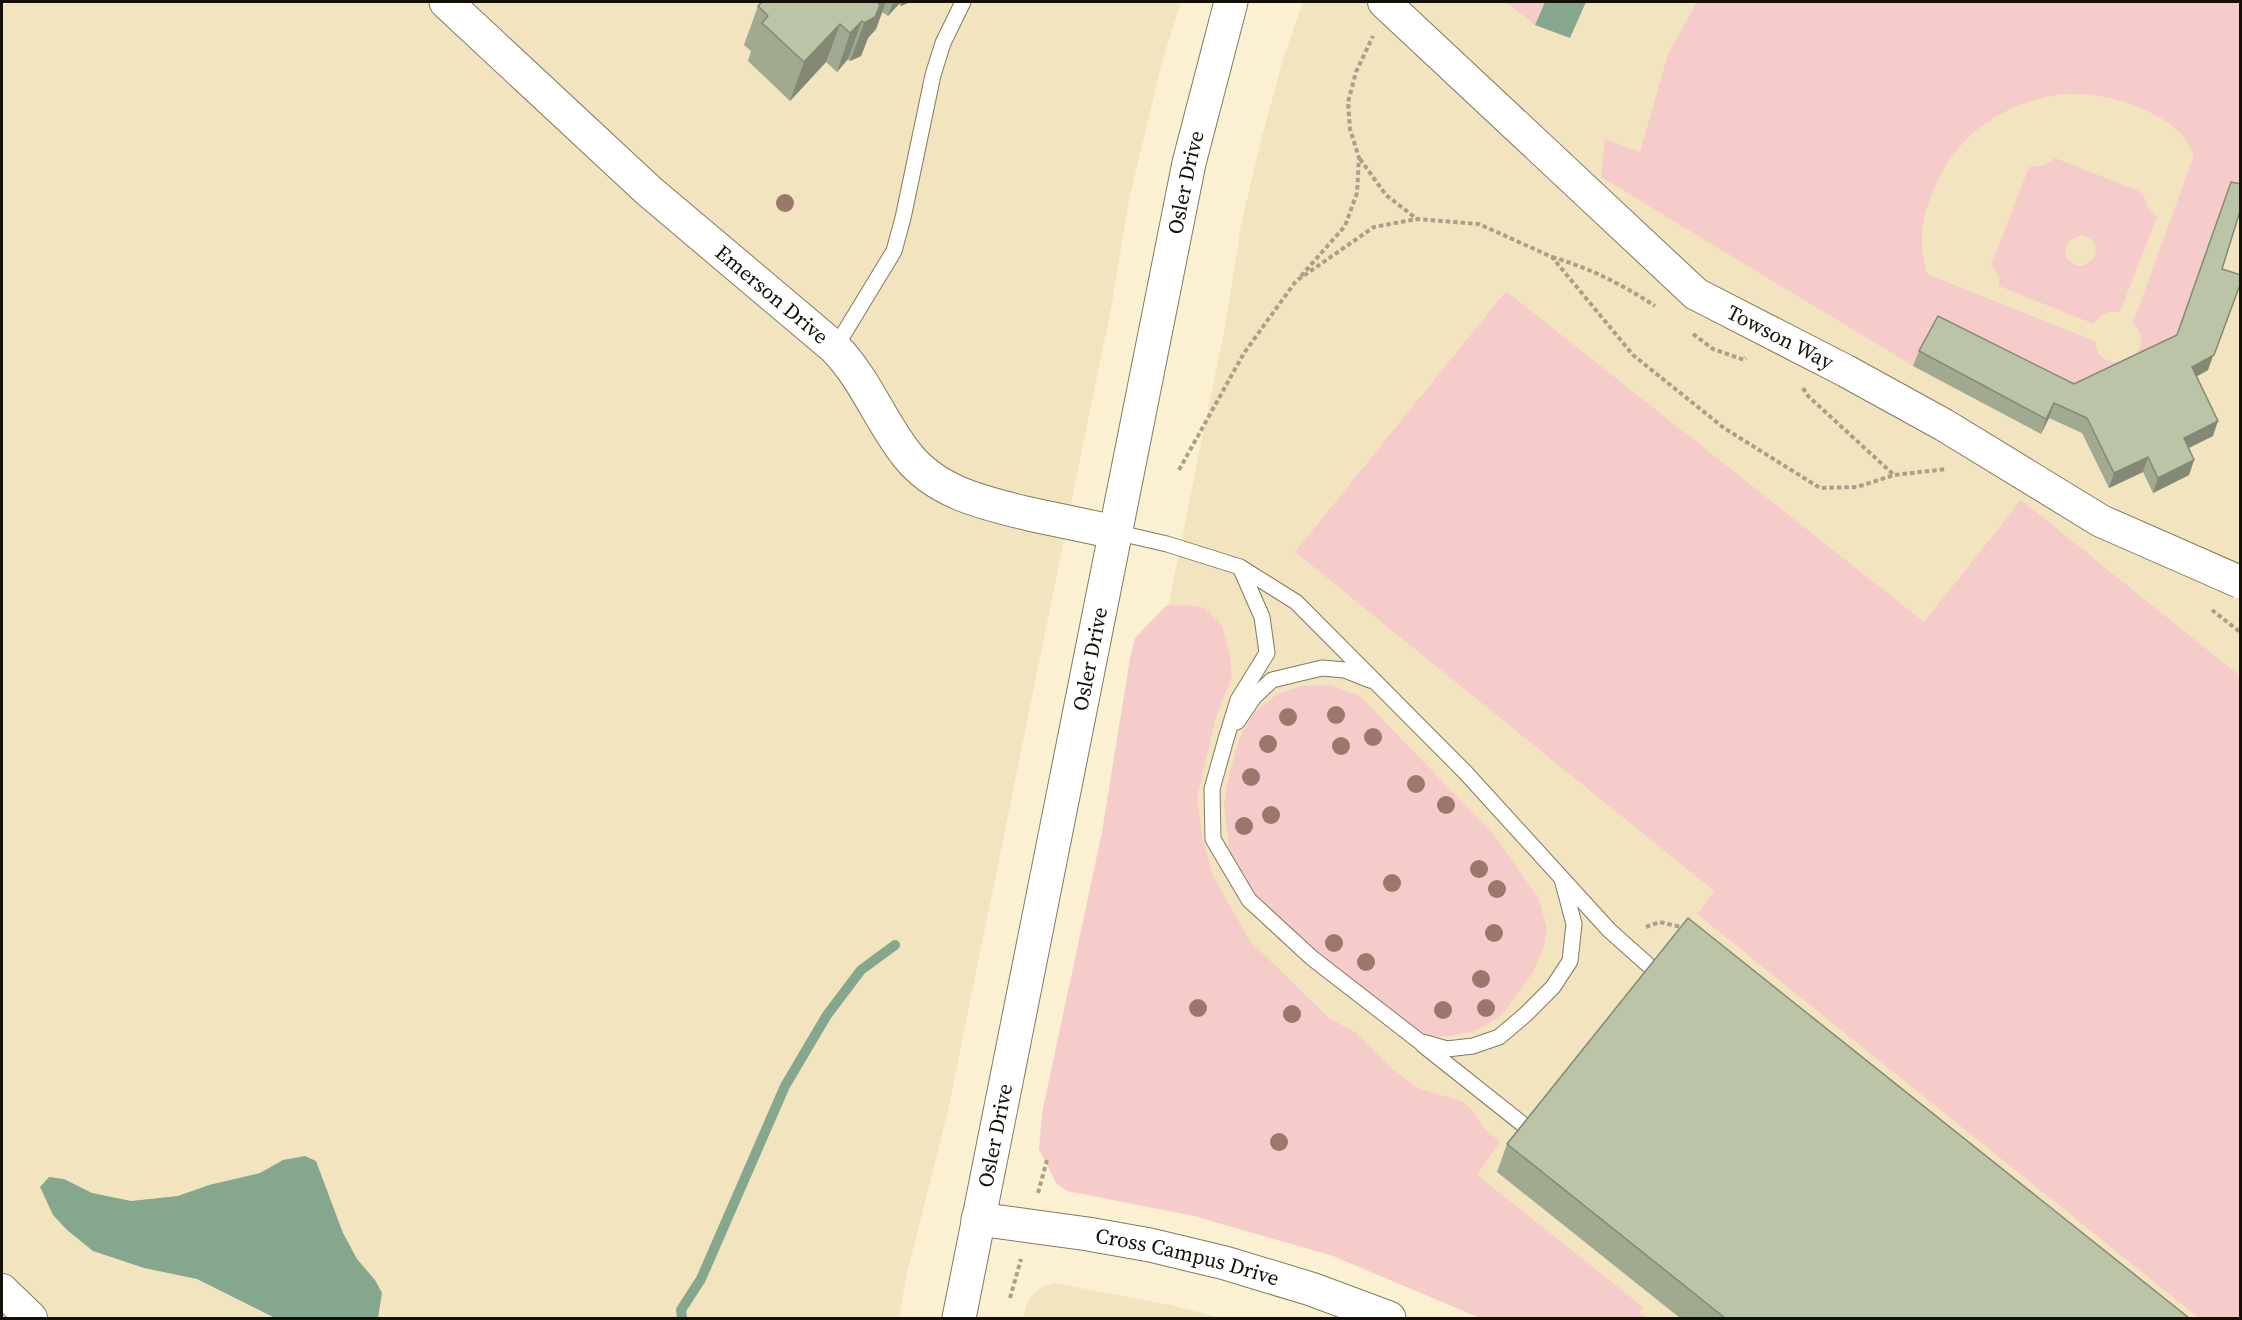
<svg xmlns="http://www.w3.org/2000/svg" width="2242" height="1320" font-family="'Source Serif 4',serif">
	<rect width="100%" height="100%" fill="#fcf0d3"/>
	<!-- built -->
	<g fill="#f3e4c0">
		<polygon points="2,2 1181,2 1162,62 1129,200 1113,298 948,1111 906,1277 899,1318 2,1318"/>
		<polygon points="1303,2 2240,2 2240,1318 1527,1318 1060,1141 1226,321 1241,225 1261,140 1284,56"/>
		<polygon points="1055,1283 1171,1305 1221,1318 1023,1318 1027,1303 1034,1293 1044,1286"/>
	</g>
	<!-- green -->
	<g fill="#f5ccca" fill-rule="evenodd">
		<polygon points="1506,2 1545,2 1535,25"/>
		<path d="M1697,2H2240V200L2172,350L2068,399L1933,331L1913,366L1601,177L1605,139L1640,152L1668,54ZM2060,94C2094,93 2125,98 2155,115C2164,120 2175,127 2182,135C2187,140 2190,149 2194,155L2133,323C2163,355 2100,383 2095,341L1927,274C1925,264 1922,253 1922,242C1921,225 1927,205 1934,189C1958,133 2001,105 2060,94Z"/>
		<path d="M2055,158L2143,193L2148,208L2157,217L2120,312C2109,310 2100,314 2094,324L1999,286V276L1991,265L2029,167L2045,165ZM2081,235C2117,244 2079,287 2065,253L2069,241Z"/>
		<polygon points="1506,291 1924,622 2021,500 2240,676 2240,1318 2199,1318 1697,914 1714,891 1295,552"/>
		<polygon points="1186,605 1205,608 1222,625 1230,655 1232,677 1216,717 1197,798 1203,841 1213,876 1250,941 1329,1018 1355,1032 1389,1066 1415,1087 1464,1102 1476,1115 1483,1127 1500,1142 1477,1175 1643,1307 1640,1313 1649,1318 1480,1318 1333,1256 1194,1216 1067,1191 1056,1183 1039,1149 1042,1113 1102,832 1130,658 1135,638 1166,606"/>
		<polygon points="1331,685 1360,696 1495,836 1539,899 1547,929 1544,946 1533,972 1502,1015 1476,1031 1446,1037 1430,1036 1404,1026 1267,913 1243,882 1229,848 1224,803 1228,780 1239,739 1253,714 1277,694 1302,686"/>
	</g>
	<!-- water -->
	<g fill="#84a78e">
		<polygon points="1545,2 1586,2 1570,38 1535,25"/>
		<polygon points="305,1156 316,1161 343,1233 357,1259 375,1280 382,1293 378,1318 275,1318 197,1279 144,1268 93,1251 67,1230 53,1215 40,1187 49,1177 64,1179 92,1193 131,1201 178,1196 209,1185 260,1173 283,1160"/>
	</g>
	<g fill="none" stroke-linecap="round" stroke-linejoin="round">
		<!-- stream -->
		<polyline stroke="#84a78e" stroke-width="10" points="682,1318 681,1310 701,1279 785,1086 827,1015 861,970 895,945"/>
		<!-- lane casing -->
		<g stroke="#84795e" stroke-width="17">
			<g id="lane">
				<polyline points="835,348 894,251 903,218 933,75 943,43 963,2"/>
				<polyline points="1115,532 1167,544 1240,567 1296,602 1465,772 1609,930 1656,972"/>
				<polyline points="1240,567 1262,617 1267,653 1238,700 1226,739 1212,789 1213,839 1249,900 1312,958 1419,1041 1447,1049 1473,1046 1499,1037 1525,1015 1553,987 1570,961 1574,924 1562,879"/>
				<polyline points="1237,722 1254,697 1272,680 1322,668 1345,670 1370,680"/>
				<polyline points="1423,1045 1530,1130"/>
			</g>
		</g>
		<!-- street casing -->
		<g stroke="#84795e" stroke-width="34">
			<g id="street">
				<path id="s1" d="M1384,2L1696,294L1846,371"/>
				<polyline points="2,1290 31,1318"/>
			</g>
		</g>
		<!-- secondary casing -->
		<g stroke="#84795e" stroke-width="35">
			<g id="secondary">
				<path id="s2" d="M446,2L649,191L835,348C866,380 880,421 907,455C937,493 984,503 1029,514C1058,520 1086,526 1115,532"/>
				<path id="s3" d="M978,1219L1088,1234L1150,1245L1225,1263L1311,1289L1389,1318"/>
				<path id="s4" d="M959,1318L1189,163L1231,2"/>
			</g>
		</g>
		<!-- path -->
		<g stroke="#a9a08a" stroke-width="4" stroke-dasharray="4.5 3" stroke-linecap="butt">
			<polyline points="1360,159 1386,195 1417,219"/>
			<path d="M1552,257C1590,268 1623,285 1655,306"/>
			<polyline points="1301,276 1345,226 1357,193 1359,158 1350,129 1348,102 1356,72 1373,36"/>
			<polyline points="1693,334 1713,349 1744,360 1746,358"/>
			<polyline points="1803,388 1808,396 1894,475"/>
			<polyline points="1179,470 1244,353 1296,281 1374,227 1417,219 1479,224 1552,257 1633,355 1724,428 1820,488 1857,487 1894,475 1947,469"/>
			<polyline points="2212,610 2240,632"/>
			<polyline points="1646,927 1660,922 1685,928"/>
			<polyline points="1038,1193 1047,1160"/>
			<polyline points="1010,1298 1021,1259"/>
		</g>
		<!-- lane -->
		<use href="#lane" stroke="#fff" stroke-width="15"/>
		<!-- street -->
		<use href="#street" stroke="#fff" stroke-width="32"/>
		<!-- secondary -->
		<use href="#secondary" stroke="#fff" stroke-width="33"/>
		<!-- street-bridge casing -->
		<g stroke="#84795e" stroke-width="34" stroke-linecap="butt">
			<polyline id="street-bridge" points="1846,371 1944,425 2101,521 2240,582"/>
		</g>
		<!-- street-bridge -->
		<use href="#street-bridge" stroke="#fff" stroke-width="32"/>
	</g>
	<!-- trees -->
	<g fill="#9c786c">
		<circle cx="785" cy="203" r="9"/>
		<circle cx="1336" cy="715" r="9"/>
		<circle cx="1288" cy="717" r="9"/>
		<circle cx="1373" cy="737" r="9"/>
		<circle cx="1268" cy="744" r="9"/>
		<circle cx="1341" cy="746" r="9"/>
		<circle cx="1251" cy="777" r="9"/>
		<circle cx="1416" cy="784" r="9"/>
		<circle cx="1446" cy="805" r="9"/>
		<circle cx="1271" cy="815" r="9"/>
		<circle cx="1244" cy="826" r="9"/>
		<circle cx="1479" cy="869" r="9"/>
		<circle cx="1392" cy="883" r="9"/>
		<circle cx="1497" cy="889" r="9"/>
		<circle cx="1494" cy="933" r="9"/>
		<circle cx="1334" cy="943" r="9"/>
		<circle cx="1366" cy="962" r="9"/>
		<circle cx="1481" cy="979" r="9"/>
		<circle cx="1198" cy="1008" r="9"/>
		<circle cx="1486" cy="1008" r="9"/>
		<circle cx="1443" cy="1010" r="9"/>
		<circle cx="1292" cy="1014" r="9"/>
		<circle cx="1279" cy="1142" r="9"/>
	</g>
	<!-- wall -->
	<g fill="#a1a990">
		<polygon points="762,2 910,2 901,6 899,4 888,16 882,12 876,29 868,38 861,56 850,61 848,59 837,72 826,62 790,101 748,61 751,51 744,45 758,6"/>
		<polygon points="2222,269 2208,370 2197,376 2213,436 2189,448 2194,460 2189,475 2153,493 2143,472 2109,488 2082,433 2049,418 2041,434 1913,366 1919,351 2074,384 2177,335"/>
		<polygon points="1507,1144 2189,1318 1680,1318 1497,1172"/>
	</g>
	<!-- shaded-wall -->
	<g fill="#838975">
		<polygon points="880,2 886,2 876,29 868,38 861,56 850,61 864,23"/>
		<polygon points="893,2 900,2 899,4 888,16"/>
		<polygon points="902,2 910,2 901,6"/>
		<polygon points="862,21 848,59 837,72 850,33"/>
		<polygon points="840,24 826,62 790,101 804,62"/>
		<polygon points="2237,291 2208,370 2187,382 2192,367"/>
		<polygon points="2054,403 2049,418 2041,434 2046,419"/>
		<polygon points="2218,421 2213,436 2178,453 2184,438"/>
		<polygon points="2148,457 2143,472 2109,488 2114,473"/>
		<polygon points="2194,460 2189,475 2153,493 2158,478"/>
	</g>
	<!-- building -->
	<g fill="#bbc4a7" stroke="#838975" stroke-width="1.5">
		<polygon points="762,2 880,2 878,3 880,5 875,17 864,23 862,21 850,33 840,24 804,62 762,23 768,16 758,6"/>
		<polygon points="2231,182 2241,184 2241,208 2222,269 2241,275 2241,282 2214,355 2192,367 2218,421 2184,438 2194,460 2158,478 2148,457 2114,473 2087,418 2054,403 2046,419 1919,351 1938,316 2074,384 2177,335"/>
		<polygon points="1688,918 2189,1318 1725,1318 1507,1144"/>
	</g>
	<g text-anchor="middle" stroke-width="5" stroke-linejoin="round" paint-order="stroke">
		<!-- street labels -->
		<g font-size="21" fill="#151007" stroke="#fff">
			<text dy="7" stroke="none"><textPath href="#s4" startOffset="1158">Osler Drive</textPath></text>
			<text dy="7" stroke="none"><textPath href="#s2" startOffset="438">Emerson Drive</textPath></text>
			<text dy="7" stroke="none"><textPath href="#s1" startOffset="522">Towson Way</textPath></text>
			<text dy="7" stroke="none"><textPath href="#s4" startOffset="672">Osler Drive</textPath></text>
			<text dy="7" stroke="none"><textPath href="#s4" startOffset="186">Osler Drive</textPath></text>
			<text dy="7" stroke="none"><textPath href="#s3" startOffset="213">Cross Campus Drive</textPath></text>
		</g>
	</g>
	<!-- border -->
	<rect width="2242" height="1320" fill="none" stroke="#151007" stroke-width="6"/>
</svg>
